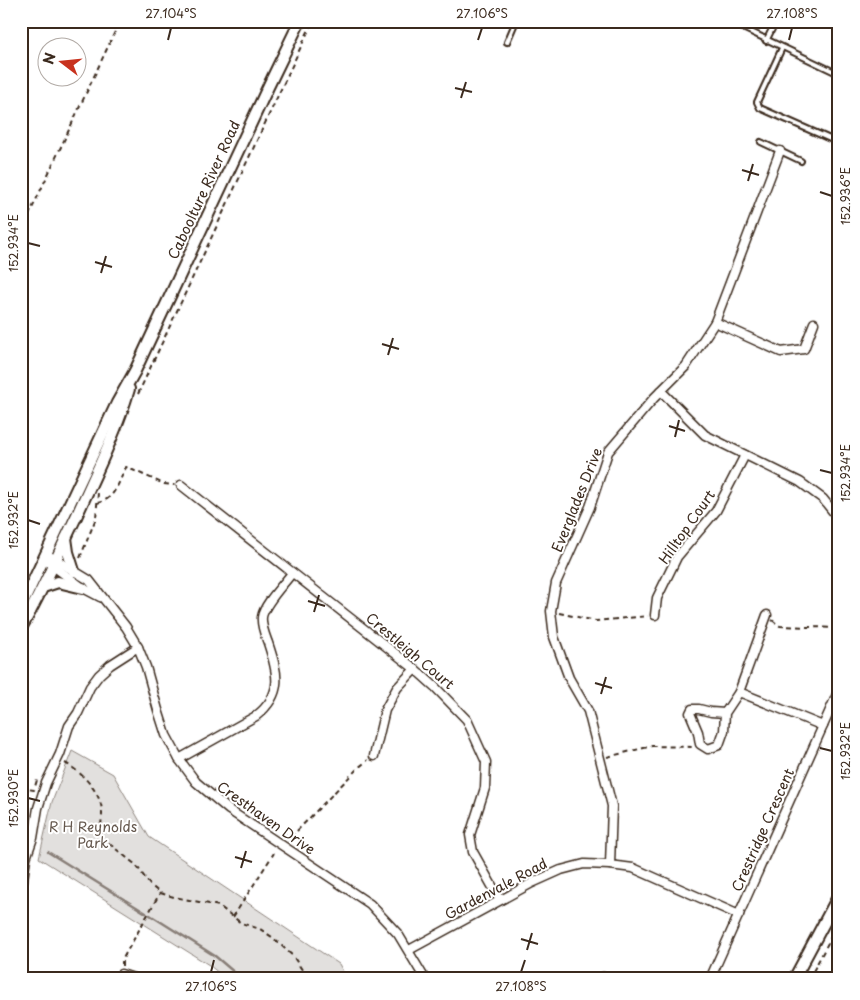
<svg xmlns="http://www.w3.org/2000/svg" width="860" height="1000" font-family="'Playpen Sans',sans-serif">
	<rect width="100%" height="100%" fill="#fff"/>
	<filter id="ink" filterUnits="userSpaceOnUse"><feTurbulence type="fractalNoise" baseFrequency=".02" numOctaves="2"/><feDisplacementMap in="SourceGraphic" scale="10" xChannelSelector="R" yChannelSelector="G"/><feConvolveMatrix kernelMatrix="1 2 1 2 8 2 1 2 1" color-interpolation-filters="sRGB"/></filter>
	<g filter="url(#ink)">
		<!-- green -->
		<polygon fill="#e2e0de" stroke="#8e857e" points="72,751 113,774 149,837 339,964 347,979 226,979 209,965 39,858 52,802"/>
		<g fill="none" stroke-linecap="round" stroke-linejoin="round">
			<!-- stream -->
			<g stroke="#887e77" stroke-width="2.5">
				<polyline points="593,24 595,21"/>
				<polyline points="48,852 146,913"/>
				<polyline points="150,915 215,956 242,979"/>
			</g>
			<!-- lane casing -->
			<g stroke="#3b2a1e" stroke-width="8">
				<g id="lane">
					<polyline points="728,21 839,74"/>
					<polyline points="766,41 776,21"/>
					<polyline points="507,42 516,21"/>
					<polyline points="782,48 757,102 760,108 839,143"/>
					<polyline points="761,142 801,161"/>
				</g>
			</g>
			<!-- street casing -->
			<g stroke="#3b2a1e" stroke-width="11">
				<g id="street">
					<polyline points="715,322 781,352 804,349 814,323"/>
					<polyline points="661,391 705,435 800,482 823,499 839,519"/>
					<polyline points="181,485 415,669 435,687 467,720 486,762 485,788 470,835 473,852 500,900"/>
					<polyline points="46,554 89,580 126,627 138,647 146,667 158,710 166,735 179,759 196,782 229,810 370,904 398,934 425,979"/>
					<polyline points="49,563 83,588 100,597"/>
					<polyline points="655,615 657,598 677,557 716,511 745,455"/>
					<polyline points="739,692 767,615"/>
					<polyline points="725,713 711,712 699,709 692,709 690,713 698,732 700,744 708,749 719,745 724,731 725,713 739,692 823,726"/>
					<polyline points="374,756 385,710 397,688 415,669"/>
					<path d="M179,759L256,716C284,694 278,673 268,643C265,635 261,626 262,617C264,604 284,584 292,573"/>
					<polyline points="610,865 612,806 588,711 569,678 554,637 551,611 556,583 590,507 608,452 654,398 686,366 715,322 780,151"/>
					<polyline points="21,895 26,858 33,838 38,808 46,783 60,754 69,726 78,713 90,687 99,675 110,665 138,647"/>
					<polyline points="409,950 532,883 561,870 584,864 610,865 633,868 739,915"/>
					<polyline points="116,979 121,974 137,979"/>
					<polyline points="600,979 603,977"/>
					<polyline points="710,979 839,690"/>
				</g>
			</g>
			<!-- secondary casing -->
			<g stroke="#3b2a1e" stroke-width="14">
				<g id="secondary">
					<polyline points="66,538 68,552 74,571"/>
					<polyline points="43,587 58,582 83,588"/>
					<polyline points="21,607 117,403 135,371 268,87 300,21"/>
					<path d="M21,628C42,592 58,554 76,517C95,475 116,433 129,389"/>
					<polyline points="794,979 839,895"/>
				</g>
			</g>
			<!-- path -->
			<g stroke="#3b2a1e" stroke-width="2" stroke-dasharray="5 4" stroke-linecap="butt">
				<polyline points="21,232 120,21"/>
				<polyline points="138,394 313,21"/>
				<path d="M97,503C115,500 119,481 126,467L164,484L174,485"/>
				<polyline points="80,558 96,518 98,493"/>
				<polyline points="559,613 596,621 648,616"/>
				<polyline points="772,620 780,626 839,628"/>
				<polyline points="607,757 652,746 693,747"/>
				<path d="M65,763C82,772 103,794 102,814C102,823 99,829 102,838L136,865L150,885L160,893L174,897L219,906L241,923L260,929L272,937L293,956L308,979"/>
				<polyline points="21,788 34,790 37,780 39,780"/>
				<polyline points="282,835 283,833 293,835 358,768 368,760"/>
				<polyline points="233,917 274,853"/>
				<polyline points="122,966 122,960 160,893"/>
				<polyline points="809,979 839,922"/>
			</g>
			<!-- lane -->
			<use href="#lane" stroke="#fff" stroke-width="4"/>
			<!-- street -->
			<use href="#street" stroke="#fff" stroke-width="8"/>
			<!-- secondary -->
			<use href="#secondary" stroke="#fff" stroke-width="10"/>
		</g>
	</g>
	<!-- ticks -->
	<path fill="none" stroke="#3b2a1e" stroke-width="2" d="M168,40L171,28M478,40L482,28M789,40L792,28M455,88L472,92M461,98L466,82M742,170L759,175M748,181L753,164M820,192L832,196M28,243L40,246M95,262L112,267M101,273L106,256M382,344L399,349M388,355L393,338M669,426L685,431M675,437L679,420M820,470L832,473M28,520L40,524M308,601L325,606M314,612L319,595M595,683L612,688M601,694L606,677M820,748L832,751M28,798L40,801M235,857L252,862M241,868L246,851M521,939L538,944M527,950L532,933M211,972L214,960M521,972L525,960"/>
	<g text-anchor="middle" stroke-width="4" stroke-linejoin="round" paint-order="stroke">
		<!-- street labels -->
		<g font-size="14" fill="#3b2a1e" stroke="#fff">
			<text transform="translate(204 190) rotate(-65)" y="5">Caboolture River Road</text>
			<text transform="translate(577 500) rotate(-68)" y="5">Everglades Drive</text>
			<text transform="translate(687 527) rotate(-55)" y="5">Hilltop Court</text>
			<text transform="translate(410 651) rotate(40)" y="5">Crestleigh Court</text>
			<text transform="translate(266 818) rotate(35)" y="5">Cresthaven Drive</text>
			<text transform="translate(763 830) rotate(-66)" y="5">Crestridge Crescent</text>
			<text transform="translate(496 889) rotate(-28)" y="5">Gardenvale Road</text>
		</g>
		<!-- park labels -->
		<g font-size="14" fill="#65584e" stroke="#fff">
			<text x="93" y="832">R H Reynolds<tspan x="93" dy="16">Park</tspan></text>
		</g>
	</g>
	<!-- margin -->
	<rect width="860" height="1000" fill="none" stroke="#fff" stroke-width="55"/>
	<!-- north arrow -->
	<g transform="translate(62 62) rotate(286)"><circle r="24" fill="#ffffff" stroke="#b1aaa5"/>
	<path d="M0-4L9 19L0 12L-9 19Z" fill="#c8321e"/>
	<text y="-8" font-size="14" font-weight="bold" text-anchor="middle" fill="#3b2a1e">N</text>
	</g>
	<rect x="28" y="28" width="804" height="944" fill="none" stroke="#3b2a1e" stroke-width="2"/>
	<g font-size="12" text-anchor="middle" fill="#3b2a1e">
		<text x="171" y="18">27.104°S</text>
		<text x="482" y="18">27.106°S</text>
		<text x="792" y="18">27.108°S</text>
		<text transform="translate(846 196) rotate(-90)" y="4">152.936°E</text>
		<text transform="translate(14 243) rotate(-90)" y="4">152.934°E</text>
		<text transform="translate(846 473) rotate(-90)" y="4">152.934°E</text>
		<text transform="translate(14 520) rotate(-90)" y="4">152.932°E</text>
		<text transform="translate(846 751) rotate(-90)" y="4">152.932°E</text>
		<text transform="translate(14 798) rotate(-90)" y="4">152.930°E</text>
		<text x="211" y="991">27.106°S</text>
		<text x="521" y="991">27.108°S</text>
	</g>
</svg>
